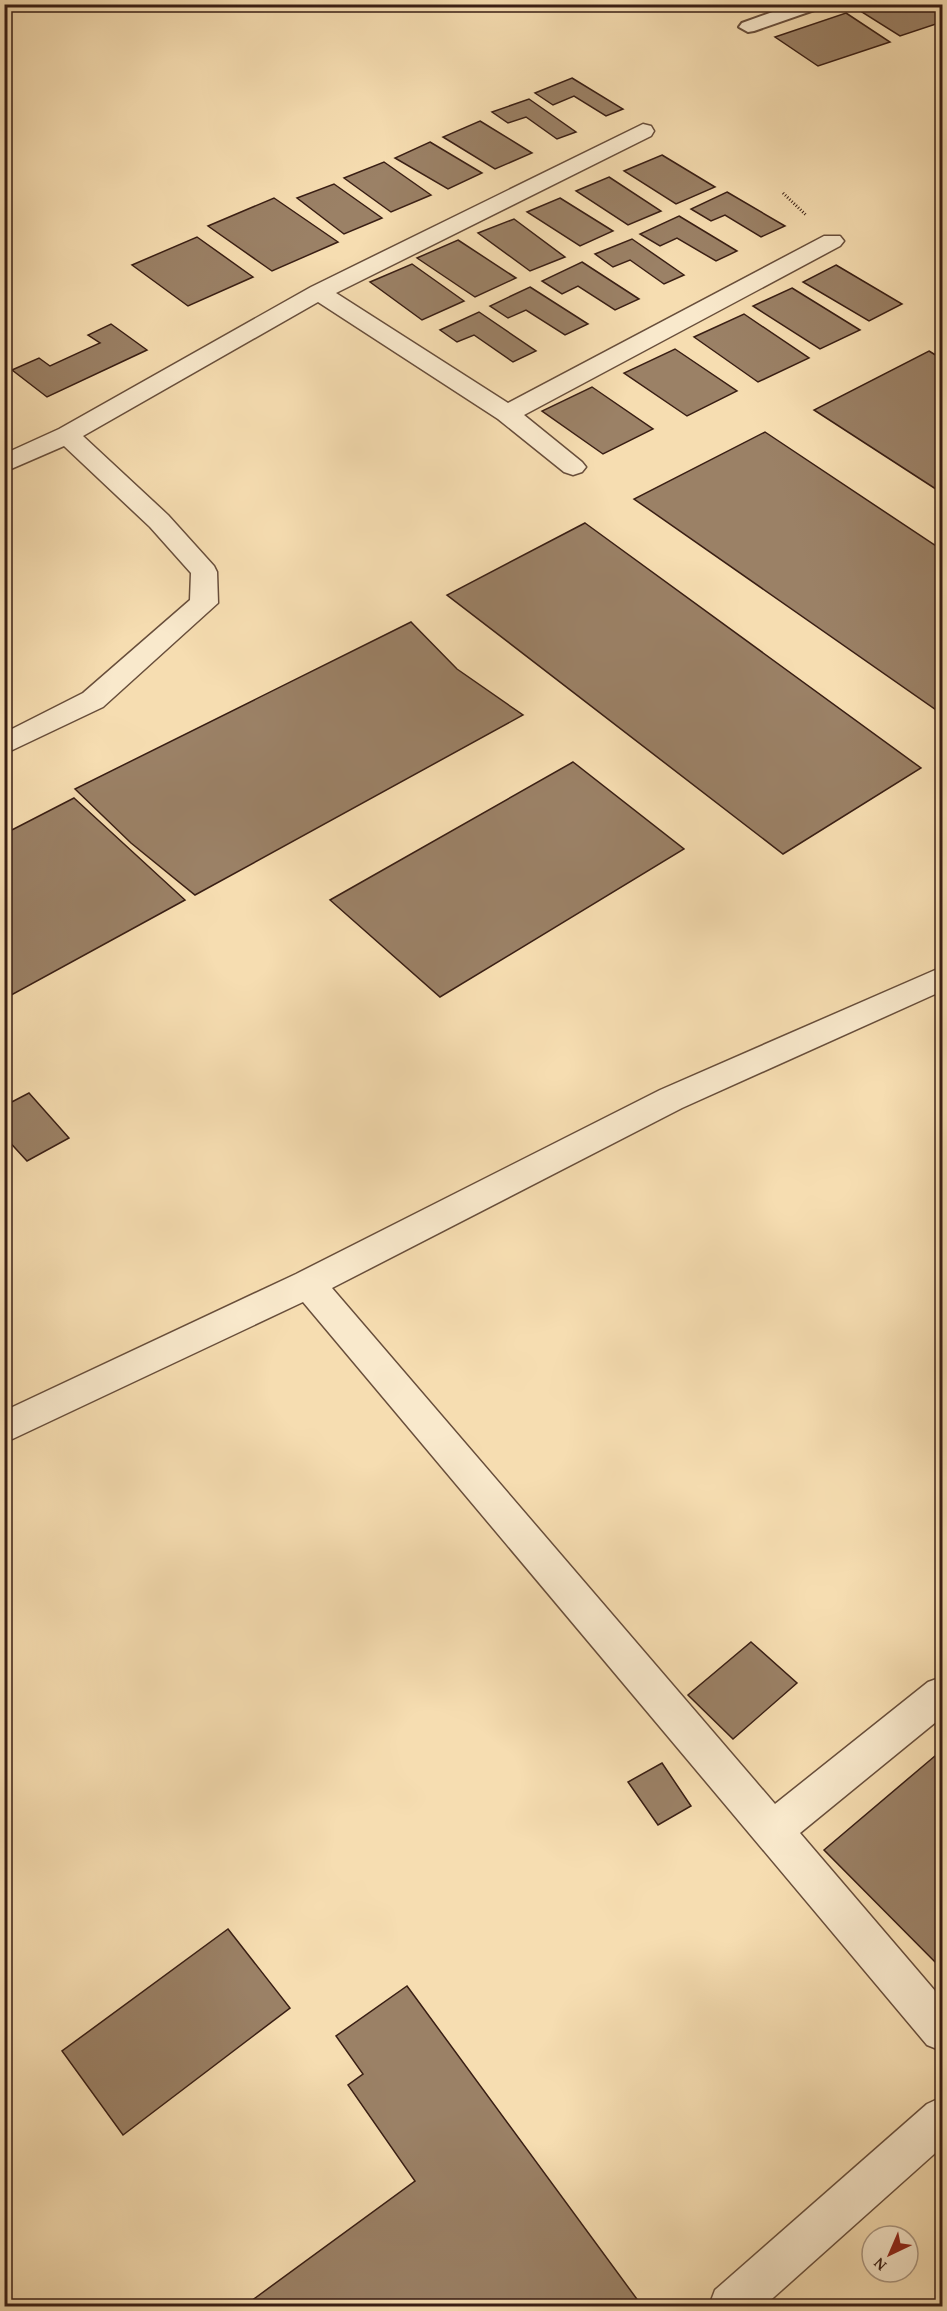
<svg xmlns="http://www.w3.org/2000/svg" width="947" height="2311" font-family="'Gentium Book Plus',serif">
	<rect width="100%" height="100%" fill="#f6ddb1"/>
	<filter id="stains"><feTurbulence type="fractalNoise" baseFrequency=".00333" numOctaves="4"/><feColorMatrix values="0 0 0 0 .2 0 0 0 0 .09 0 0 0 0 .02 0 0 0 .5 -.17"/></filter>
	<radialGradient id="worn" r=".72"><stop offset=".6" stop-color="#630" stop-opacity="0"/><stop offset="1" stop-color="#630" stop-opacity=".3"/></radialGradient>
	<!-- building -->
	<g fill="#9b8166" stroke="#391e14" stroke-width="1.5">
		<polygon points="870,4 942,4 942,22 900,36 857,9"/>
		<polygon points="846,13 890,42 818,66 775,37"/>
		<polygon points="572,78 623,109 606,116 574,96 553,105 535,93"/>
		<polygon points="529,99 576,132 557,139 526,117 508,123 492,112"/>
		<polygon points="480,121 532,153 495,169 443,137"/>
		<polygon points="430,142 482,173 448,189 395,158"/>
		<polygon points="662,155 715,187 676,204 624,171"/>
		<polygon points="384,162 431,195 391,212 344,178"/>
		<polygon points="609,177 661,211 628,225 576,191"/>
		<polygon points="334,184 382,218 344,234 297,198"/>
		<polygon points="727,192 785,226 761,237 725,215 711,221 691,209"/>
		<polygon points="274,198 338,242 272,271 208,226"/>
		<polygon points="560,198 613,231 580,246 527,212"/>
		<polygon points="679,216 737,251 716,261 677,238 660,246 640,234"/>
		<polygon points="514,219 565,257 530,271 478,233"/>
		<polygon points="197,237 253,277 188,306 132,265"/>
		<polygon points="632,239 684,275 664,284 630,260 613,267 595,254"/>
		<polygon points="458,240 516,278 475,297 417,258"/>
		<polygon points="582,262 639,299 615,310 578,286 562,294 542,281"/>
		<polygon points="412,264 464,301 422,320 370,282"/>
		<polygon points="836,265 902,304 869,321 803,282"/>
		<polygon points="530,287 588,324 565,335 526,310 508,318 490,306"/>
		<polygon points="792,288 860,330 820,349 753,306"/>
		<polygon points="479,312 536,351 513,362 474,335 457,342 440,330"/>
		<polygon points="744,314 809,358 758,382 694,337"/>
		<polygon points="111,324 147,350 47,397 12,370 39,358 50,366 100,343 88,335"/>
		<polygon points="675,349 737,391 687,416 624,373"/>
		<polygon points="929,351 942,359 942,493 814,410"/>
		<polygon points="592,387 653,429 603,454 542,411"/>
		<polygon points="765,432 942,550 942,714 634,499"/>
		<polygon points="585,523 921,768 783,854 447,595"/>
		<polygon points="411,622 457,669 523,715 195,895 131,843 75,789"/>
		<polygon points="573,762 684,849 440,997 330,900"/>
		<polygon points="74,798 185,900 4,999 4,834"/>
		<polygon points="29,1093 69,1138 27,1161 4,1136 4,1106"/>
		<polygon points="751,1642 797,1683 733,1739 688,1695"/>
		<polygon points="942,1750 942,1969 824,1850"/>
		<polygon points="662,1763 691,1806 658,1825 628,1782"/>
		<polygon points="228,1929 290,2008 123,2135 62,2051"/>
		<polygon points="407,1986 642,2306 254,2306 251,2301 415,2181 348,2085 363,2074 336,2036"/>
	</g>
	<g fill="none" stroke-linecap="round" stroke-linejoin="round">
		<!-- lane casing -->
		<g stroke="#684e3b" stroke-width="4">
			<polygon id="lane" points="795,4 823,4 820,8 754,31 748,32 739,27 742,23"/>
		</g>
		<!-- street casing -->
		<g stroke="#684e3b" stroke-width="3">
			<g id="street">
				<polygon points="643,124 651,126 654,131 651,136 336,293 508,403 824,236 840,236 844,241 840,246 524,415 582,462 586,467 582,472 573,475 564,472 498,419 318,302 83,436 168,515 214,566 217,572 218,603 103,707 4,754 4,733 83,693 190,600 191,573 150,527 64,446 4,472 4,454 59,429 311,287"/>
				<polygon points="942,967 942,991 682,1108 332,1288 775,1804 928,1682 942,1677 942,1717 800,1833 942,1999 942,2051 927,2045 303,1302 4,1443 4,1411 296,1274 660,1090"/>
				<polygon points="942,2097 942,2147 764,2306 709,2306 715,2290 927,2104"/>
			</g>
		</g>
		<!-- path -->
		<polyline stroke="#391e14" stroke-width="3" stroke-dasharray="1 2" stroke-linecap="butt" points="783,193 806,215"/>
		<!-- lane -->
		<use href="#lane" fill="#f9e9cc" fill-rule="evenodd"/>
		<!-- street -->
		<use href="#street" fill="#f9e9cc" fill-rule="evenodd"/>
	</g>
	<!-- margin -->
	<rect width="947" height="2311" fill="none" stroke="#f6ddb1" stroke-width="24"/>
	<rect x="6" y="6" width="935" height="2299" fill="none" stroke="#391e14" stroke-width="3"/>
	<rect x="12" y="12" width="923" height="2287" fill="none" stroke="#391e14" stroke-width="1.5"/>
	<!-- north arrow -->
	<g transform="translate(890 2254) rotate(224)"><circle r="28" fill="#f9e9cc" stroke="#ac9882" stroke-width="1.5"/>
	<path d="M0-4.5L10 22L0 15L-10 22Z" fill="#8f2418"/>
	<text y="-9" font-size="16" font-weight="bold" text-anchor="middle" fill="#391e14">N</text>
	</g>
	<rect width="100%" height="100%" filter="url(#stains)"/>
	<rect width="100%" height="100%" fill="url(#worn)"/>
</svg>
